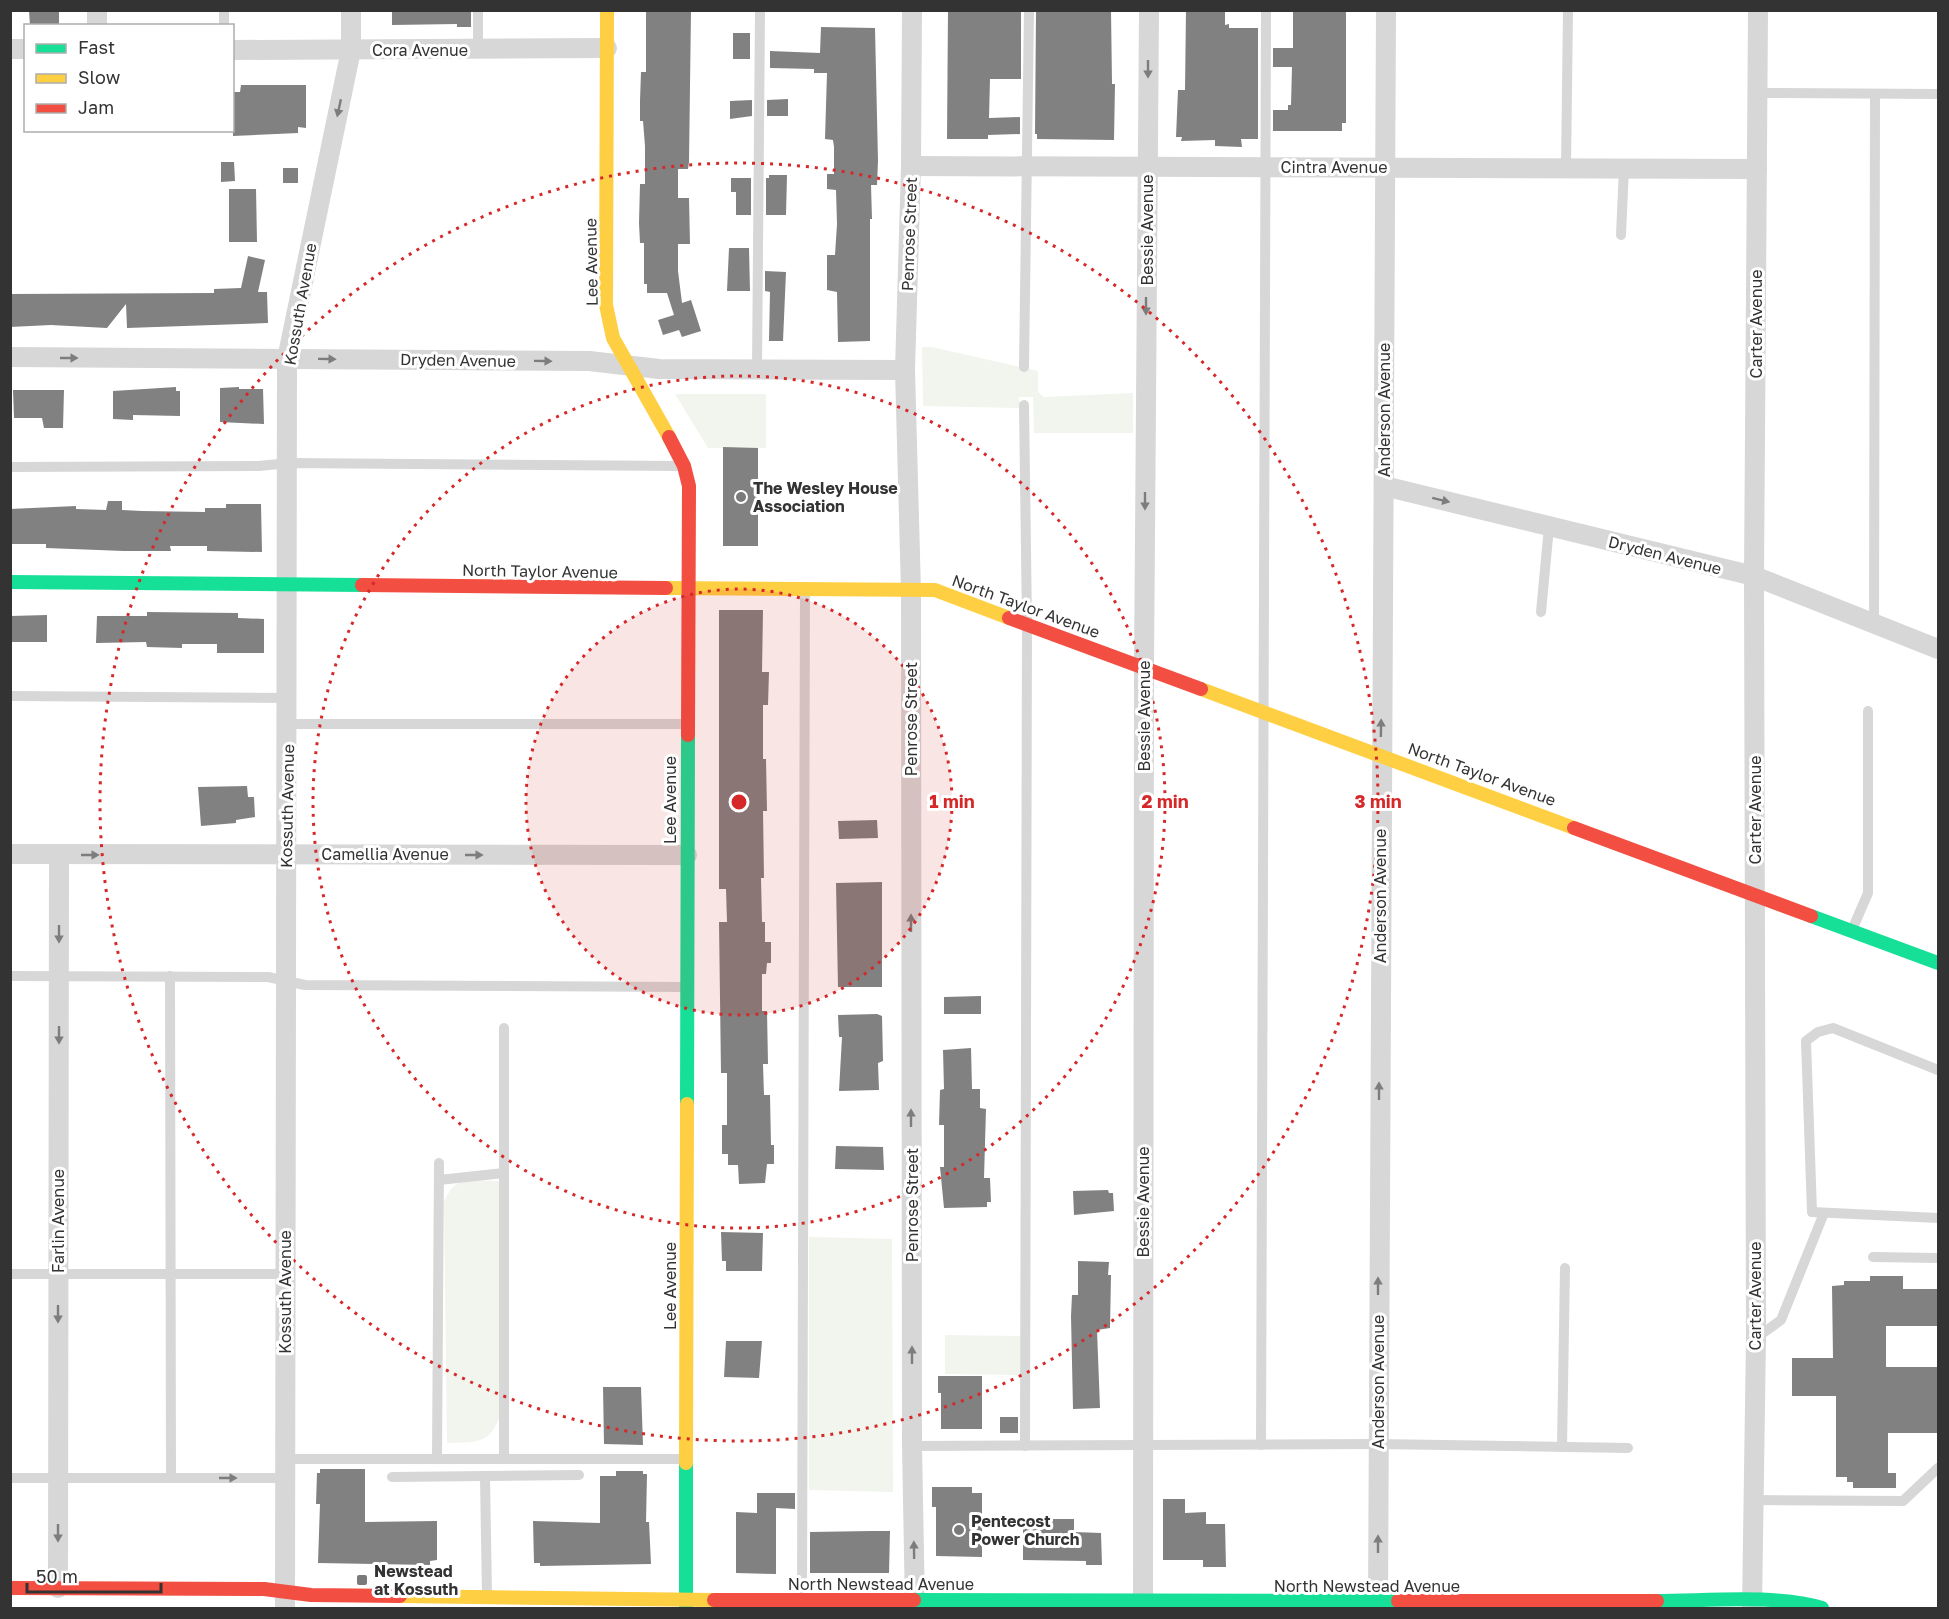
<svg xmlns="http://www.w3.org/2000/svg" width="1949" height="1619" font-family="'Golos Text',sans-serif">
	<rect width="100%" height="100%" fill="#fff"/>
	<!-- green -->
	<g fill="#f1f5ed">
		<polygon points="922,347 932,347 1038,371 1038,392 1044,397 1133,393 1133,433 1034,433 1033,397 1019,397 1020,408 923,406"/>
		<polygon points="675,394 766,394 766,448 708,448"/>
		<path d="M462,1180L499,1181L500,1416C490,1445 474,1442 447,1443L444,1201L451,1189Z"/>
		<polygon points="809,1237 892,1239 893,1492 809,1490"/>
		<polygon points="945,1335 1020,1336 1020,1375 945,1374"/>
	</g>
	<!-- building -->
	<g fill="#818181">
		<polygon points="29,10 59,10 59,25 30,26"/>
		<polygon points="392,10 471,10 471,27 457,27 457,24 392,25"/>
		<polygon points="646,10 691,10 689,162 688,169 678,169 678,198 689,198 690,244 678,244 678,271 682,303 691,300 701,331 682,337 679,330 663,335 658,320 674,315 667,293 647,293 647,284 644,284 644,243 640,243 639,223 640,184 645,184 645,146 643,121 640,121 640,101 641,72 646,72"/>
		<polygon points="948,10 1021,10 1021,79 990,79 989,118 1020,117 1020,134 988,135 988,139 947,139"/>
		<polygon points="1036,10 1111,10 1112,84 1115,84 1114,140 1037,139 1037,134 1035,134"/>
		<polygon points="1186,10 1225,10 1225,25 1229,24 1229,28 1258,28 1258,139 1241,139 1242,147 1215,146 1215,140 1181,141 1182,137 1176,137 1178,90 1185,90"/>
		<polygon points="1293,10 1346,10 1346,123 1342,123 1342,131 1273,131 1273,110 1288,110 1288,105 1291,105 1292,67 1273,67 1273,48 1293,48"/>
		<polygon points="821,27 875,28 878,161 877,185 871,185 872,219 870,219 870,341 838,342 837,292 827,290 827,255 835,255 837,224 836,190 827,189 827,174 834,174 834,147 833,140 825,139 827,73 814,73 814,69 770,68 770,51 820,53"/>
		<rect x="733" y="33" width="17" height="26"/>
		<polygon points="241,85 306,85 306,128 298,127 298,133 233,136 232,92 240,92"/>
		<polygon points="788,99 788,116 767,116 767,100"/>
		<polygon points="752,100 752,116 730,119 730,101"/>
		<polygon points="221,162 234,162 235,181 221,182"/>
		<rect x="283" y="168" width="15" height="15"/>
		<polygon points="769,175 787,175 786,215 766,215 766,178 769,178"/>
		<polygon points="731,178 751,178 751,215 736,215 736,192 731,192"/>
		<polygon points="229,189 256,189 257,242 229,242"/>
		<polygon points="729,248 749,248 750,291 727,291"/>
		<polygon points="248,256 265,260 258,292 267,292 268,323 127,328 126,304 107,328 51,325 10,327 10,294 214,293 214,289 241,288"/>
		<polygon points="765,271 786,272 783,341 769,341 770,292 765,291"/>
		<polygon points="176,387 176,391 180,391 180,416 133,415 133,420 113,419 113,391"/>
		<polygon points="239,387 239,389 263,389 264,424 220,422 220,388"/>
		<polygon points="13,390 64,390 63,428 44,428 42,418 14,418"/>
		<polygon points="723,447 758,448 758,546 723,546"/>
		<polygon points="108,501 122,501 122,510 142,511 205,512 205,508 226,508 226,504 261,504 262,552 207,551 207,546 170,546 171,551 124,551 46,548 46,544 10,544 10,509 76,506 76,509 106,510"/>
		<polygon points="719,610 763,610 762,672 769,672 768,705 763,705 763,759 766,759 767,811 763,811 764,878 761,878 762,922 765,922 765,942 771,942 771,963 767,963 766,974 762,974 762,1011 767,1011 768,1064 763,1064 764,1095 770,1095 771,1145 774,1145 774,1164 767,1164 765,1183 739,1184 738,1165 728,1165 728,1154 722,1154 722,1125 727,1125 727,1073 721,1073 719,922 727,922 726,889 719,889"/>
		<polygon points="147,612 238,613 238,618 264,619 264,653 217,653 217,644 182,644 182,648 147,647 146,642 96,643 97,616 147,616"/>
		<polygon points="47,615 47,642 10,642 10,616"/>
		<polygon points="247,786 248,797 254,797 255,817 236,820 236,823 201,826 198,787"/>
		<polygon points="877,820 878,838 839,839 838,821"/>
		<polygon points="882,882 882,987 838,987 836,883"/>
		<polygon points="981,996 981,1014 944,1014 944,997"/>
		<polygon points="877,1014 882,1016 883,1061 878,1063 879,1090 839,1091 842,1037 839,1037 838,1015"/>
		<polygon points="971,1048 972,1089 980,1089 980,1108 986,1109 984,1178 990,1178 991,1202 987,1202 987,1207 944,1208 940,1167 944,1167 944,1125 939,1125 940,1090 944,1089 943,1050"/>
		<polygon points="836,1146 883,1147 884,1170 835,1169"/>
		<polygon points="1108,1190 1109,1193 1113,1193 1114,1211 1074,1215 1073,1191"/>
		<polygon points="721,1232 763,1233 762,1271 726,1271 726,1261 722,1261"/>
		<polygon points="1078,1261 1109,1262 1108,1275 1111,1275 1110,1328 1097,1330 1100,1408 1073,1409 1071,1316 1072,1295 1078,1295"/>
		<polygon points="1870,1276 1903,1276 1903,1289 1938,1289 1938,1326 1886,1326 1886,1367 1938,1367 1938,1433 1888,1433 1888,1473 1896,1473 1896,1488 1853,1488 1853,1482 1847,1482 1847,1477 1836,1477 1836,1396 1792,1396 1792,1358 1833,1358 1832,1286 1844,1285 1844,1281 1870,1281"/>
		<polygon points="726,1341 762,1341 759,1378 724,1377"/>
		<polygon points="938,1376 982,1376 982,1429 941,1429 941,1393 938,1393"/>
		<polygon points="603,1387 641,1387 643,1445 604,1444"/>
		<rect x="1000" y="1417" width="18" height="16"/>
		<polygon points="320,1469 365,1469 365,1522 437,1521 437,1560 430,1561 430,1565 318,1563 320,1504 316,1504 317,1473 320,1473"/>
		<polygon points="616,1471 643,1471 643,1474 647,1474 646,1522 649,1522 651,1564 540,1566 540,1563 534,1563 533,1521 600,1523 600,1476 616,1476"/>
		<polygon points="932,1487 972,1487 972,1493 982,1493 982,1557 936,1556 936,1507 932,1507"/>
		<polygon points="757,1493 795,1493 795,1509 776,1508 776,1574 736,1573 736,1512 757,1513"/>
		<polygon points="1163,1499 1185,1499 1185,1513 1206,1512 1206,1524 1225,1524 1226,1567 1203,1567 1203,1560 1163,1560"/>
		<polygon points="1023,1519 1074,1519 1074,1532 1101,1533 1102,1565 1086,1565 1086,1561 1023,1560"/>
		<polygon points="872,1531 890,1531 889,1573 810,1573 810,1532"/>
	</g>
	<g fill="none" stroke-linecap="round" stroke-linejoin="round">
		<!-- lane -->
		<g stroke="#d7d7d7" stroke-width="10">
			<polyline points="224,10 224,26"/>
			<polyline points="478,49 478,10"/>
			<polyline points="1758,93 1938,94"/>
			<polyline points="1566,168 1568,10"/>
			<polyline points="1621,235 1624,168"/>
			<polyline points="1024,367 1029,10"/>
			<polyline points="757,370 760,10"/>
			<polyline points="1024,405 1027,623 1025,1446"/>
			<polyline points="10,467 259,466 288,463 682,466"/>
			<polyline points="1541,612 1549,527"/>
			<polyline points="1874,625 1875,94"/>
			<polyline points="10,696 288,698"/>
			<polyline points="287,724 686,724"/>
			<polyline points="1852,930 1868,893 1868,711"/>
			<polyline points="10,976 268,977 305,985 686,987"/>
			<polyline points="170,976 171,1478"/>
			<polyline points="504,1028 504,1459"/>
			<polyline points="1938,1070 1833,1028 1818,1032 1806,1041 1812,1212 1938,1218"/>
			<polyline points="439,1180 504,1173"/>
			<polyline points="1873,1257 1938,1258"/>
			<polyline points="10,1274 285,1274"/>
			<polyline points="1756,1338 1781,1320 1824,1213"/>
			<polyline points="1261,1445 1266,10"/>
			<polyline points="912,1446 1377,1444 1628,1448"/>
			<polyline points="1562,1447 1565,1268"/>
			<polyline points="285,1459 686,1459"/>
			<polyline points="437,1459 439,1163"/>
			<polyline points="392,1477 579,1475"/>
			<polyline points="485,1477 487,1596"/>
			<polyline points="10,1478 285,1478"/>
			<polyline points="1753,1500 1903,1501 1938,1468"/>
			<polyline points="802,1599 805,589"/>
		</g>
		<!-- street -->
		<g stroke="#d7d7d7" stroke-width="20">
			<polyline points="97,10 97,26"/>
			<polyline points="912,10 911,166 905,370 911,592 912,1446 915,1608"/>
			<polyline points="10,49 26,49"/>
			<polyline points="232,50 607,48"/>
			<polyline points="911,166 1757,169"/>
			<polyline points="10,357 589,361 659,369 905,370"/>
			<polyline points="1384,486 1754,576 1938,649"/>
			<polyline points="10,854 687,855"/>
			<polyline points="58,1588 59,855"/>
			<polyline points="1143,1601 1144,667 1149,10"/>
			<polyline points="1378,1602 1386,10"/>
			<polyline points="285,1608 287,359 351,50 351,10"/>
			<polyline points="1752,1608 1756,1338 1754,576 1758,10"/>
		</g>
		<!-- fast -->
		<g stroke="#16e098" stroke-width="14">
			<polyline points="10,582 362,585"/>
			<polyline points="1811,916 1938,963"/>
			<polyline points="687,1104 688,735"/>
			<polyline points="914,1600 1398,1601"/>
			<path d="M1657,1601C1706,1601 1776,1594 1822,1608"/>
			<polyline points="686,1608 686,1463"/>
		</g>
		<!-- slow -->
		<g stroke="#ffcf43" stroke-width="14">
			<polyline points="607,10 606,305 613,338 669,437"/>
			<polyline points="666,588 935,590 1009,618"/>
			<polyline points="1201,689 1574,828"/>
			<polyline points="686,1463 687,1104"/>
			<polyline points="400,1596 714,1600"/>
		</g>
		<!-- jam -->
		<g stroke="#f24e42" stroke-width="14">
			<polyline points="669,437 684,466 689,486 688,735"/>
			<polyline points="362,585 666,588"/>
			<polyline points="1009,618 1201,689"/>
			<polyline points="1574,828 1811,916"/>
			<polyline points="10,1588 264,1589 311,1595 400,1596"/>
			<polyline points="714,1600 914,1600"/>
			<polyline points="1398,1601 1657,1601"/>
		</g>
	</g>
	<!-- one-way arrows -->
	<defs><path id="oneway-solid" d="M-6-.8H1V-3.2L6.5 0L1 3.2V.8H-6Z" transform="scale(1.5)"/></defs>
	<g fill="#7d7d7d">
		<use href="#oneway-solid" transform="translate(1148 69) rotate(90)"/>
		<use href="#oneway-solid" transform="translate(339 108) rotate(102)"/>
		<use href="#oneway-solid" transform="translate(1146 306) rotate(90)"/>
		<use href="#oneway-solid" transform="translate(69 358)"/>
		<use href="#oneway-solid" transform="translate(327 359) rotate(1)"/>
		<use href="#oneway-solid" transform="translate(543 361) rotate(1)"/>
		<use href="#oneway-solid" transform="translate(1441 500) rotate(14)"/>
		<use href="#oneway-solid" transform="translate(1145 501) rotate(90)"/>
		<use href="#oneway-solid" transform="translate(1381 728) rotate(-89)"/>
		<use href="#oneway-solid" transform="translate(90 855)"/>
		<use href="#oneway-solid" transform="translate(474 855)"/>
		<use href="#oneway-solid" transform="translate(911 923) rotate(-90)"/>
		<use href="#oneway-solid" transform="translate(59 934) rotate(90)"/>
		<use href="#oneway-solid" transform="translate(59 1035) rotate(90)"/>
		<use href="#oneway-solid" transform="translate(1379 1091) rotate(-90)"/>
		<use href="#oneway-solid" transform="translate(911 1118) rotate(-90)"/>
		<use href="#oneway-solid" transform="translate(1378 1286) rotate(-90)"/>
		<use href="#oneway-solid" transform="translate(58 1314) rotate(90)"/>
		<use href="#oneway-solid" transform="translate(912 1355) rotate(-90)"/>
		<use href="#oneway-solid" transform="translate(228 1478)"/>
		<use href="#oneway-solid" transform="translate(58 1533) rotate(90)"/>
		<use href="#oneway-solid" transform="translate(1378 1544) rotate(-90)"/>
		<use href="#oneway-solid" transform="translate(914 1550) rotate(-91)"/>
	</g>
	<!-- distance rings -->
	<circle cx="739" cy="802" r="213" fill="#d62828" fill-opacity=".12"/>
	<g fill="none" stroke="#d62828" stroke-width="3" stroke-dasharray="3 6">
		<circle cx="739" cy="802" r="213"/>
		<circle cx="739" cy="802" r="426"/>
		<circle cx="739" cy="802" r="639"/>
	</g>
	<!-- markers -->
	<g fill="#7a7a7a" stroke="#fff" stroke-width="2">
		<circle cx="741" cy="497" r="6"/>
		<circle cx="959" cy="1530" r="6"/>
		<rect x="356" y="1574" width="12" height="12" rx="3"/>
	</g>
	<g text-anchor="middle" stroke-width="6" stroke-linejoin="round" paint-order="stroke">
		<!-- street labels -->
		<g font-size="16" fill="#333" stroke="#fff">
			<text x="420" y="56">Cora Avenue</text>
			<text x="1334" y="173">Cintra Avenue</text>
			<text transform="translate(1147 230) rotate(-90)" y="6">Bessie Avenue</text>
			<text transform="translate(909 234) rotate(-88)" y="6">Penrose Street</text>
			<text transform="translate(591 262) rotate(-91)" y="6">Lee Avenue</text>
			<text transform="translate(300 304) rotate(-80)" y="6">Kossuth Avenue</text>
			<text transform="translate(1756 324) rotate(-90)" y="6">Carter Avenue</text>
			<text transform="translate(458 360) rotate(1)" y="6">Dryden Avenue</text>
			<text transform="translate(1384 410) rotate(-90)" y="6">Anderson Avenue</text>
			<text transform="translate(1665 555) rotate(14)" y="6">Dryden Avenue</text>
			<text transform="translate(540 571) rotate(1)" y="6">North Taylor Avenue</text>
			<text transform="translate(1026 606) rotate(20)" y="6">North Taylor Avenue</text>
			<text transform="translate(1144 716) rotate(-90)" y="6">Bessie Avenue</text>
			<text transform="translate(911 719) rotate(-90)" y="6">Penrose Street</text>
			<text transform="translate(1482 774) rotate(20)" y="6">North Taylor Avenue</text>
			<text transform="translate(670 800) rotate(-90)" y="6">Lee Avenue</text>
			<text transform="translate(287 806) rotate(-89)" y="6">Kossuth Avenue</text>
			<text transform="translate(1755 810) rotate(-90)" y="6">Carter Avenue</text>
			<text x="385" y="860">Camellia Avenue</text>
			<text transform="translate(1380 896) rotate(-90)" y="6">Anderson Avenue</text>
			<text transform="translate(1143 1202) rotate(-90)" y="6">Bessie Avenue</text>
			<text transform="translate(912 1205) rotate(-90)" y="6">Penrose Street</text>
			<text transform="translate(58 1221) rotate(-90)" y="6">Farlin Avenue</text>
			<text transform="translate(670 1286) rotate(-90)" y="6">Lee Avenue</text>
			<text transform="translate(285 1292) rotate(-90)" y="6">Kossuth Avenue</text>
			<text transform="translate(1755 1296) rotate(-90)" y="6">Carter Avenue</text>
			<text transform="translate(1378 1382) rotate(-90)" y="6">Anderson Avenue</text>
			<text x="881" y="1590">North Newstead Avenue</text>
			<text x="1367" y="1592">North Newstead Avenue</text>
		</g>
		<!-- poi labels -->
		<g font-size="16" font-weight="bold" fill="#333" stroke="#fff" text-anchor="start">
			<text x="753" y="494">The Wesley House<tspan x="753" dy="18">Association</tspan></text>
			<text x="971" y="1527">Pentecost<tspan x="971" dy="18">Power Church</tspan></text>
			<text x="374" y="1577">Newstead<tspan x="374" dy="18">at Kossuth</tspan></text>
		</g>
	</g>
	<circle cx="739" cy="802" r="9" fill="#d62828" stroke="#fff" stroke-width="3"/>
	<g font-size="18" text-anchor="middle" font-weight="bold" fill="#d62828" stroke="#fff" stroke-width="6" stroke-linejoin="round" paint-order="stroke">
		<text x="952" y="808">1 min</text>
		<text x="1165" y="808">2 min</text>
		<text x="1378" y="808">3 min</text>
	</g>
	<!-- border -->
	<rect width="1949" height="1619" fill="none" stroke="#333333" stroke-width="24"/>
	<!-- legend -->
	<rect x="24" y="24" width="210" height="108" fill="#ffffff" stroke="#adadad" stroke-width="1.5"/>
	<rect x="36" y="44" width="30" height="9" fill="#16e098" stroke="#adadad" stroke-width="1.5"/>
	<text x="78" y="54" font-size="18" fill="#333333">Fast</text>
	<rect x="36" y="74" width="30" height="9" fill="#ffcf43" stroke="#adadad" stroke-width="1.5"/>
	<text x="78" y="84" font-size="18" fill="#333333">Slow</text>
	<rect x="36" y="104" width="30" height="9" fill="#f24e42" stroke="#adadad" stroke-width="1.5"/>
	<text x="78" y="114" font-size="18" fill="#333333">Jam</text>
	<!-- scale -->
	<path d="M27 1583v9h134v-9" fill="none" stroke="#333333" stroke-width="3"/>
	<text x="36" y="1583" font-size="18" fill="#333333" stroke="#ffffff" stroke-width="4.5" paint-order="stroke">50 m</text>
</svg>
